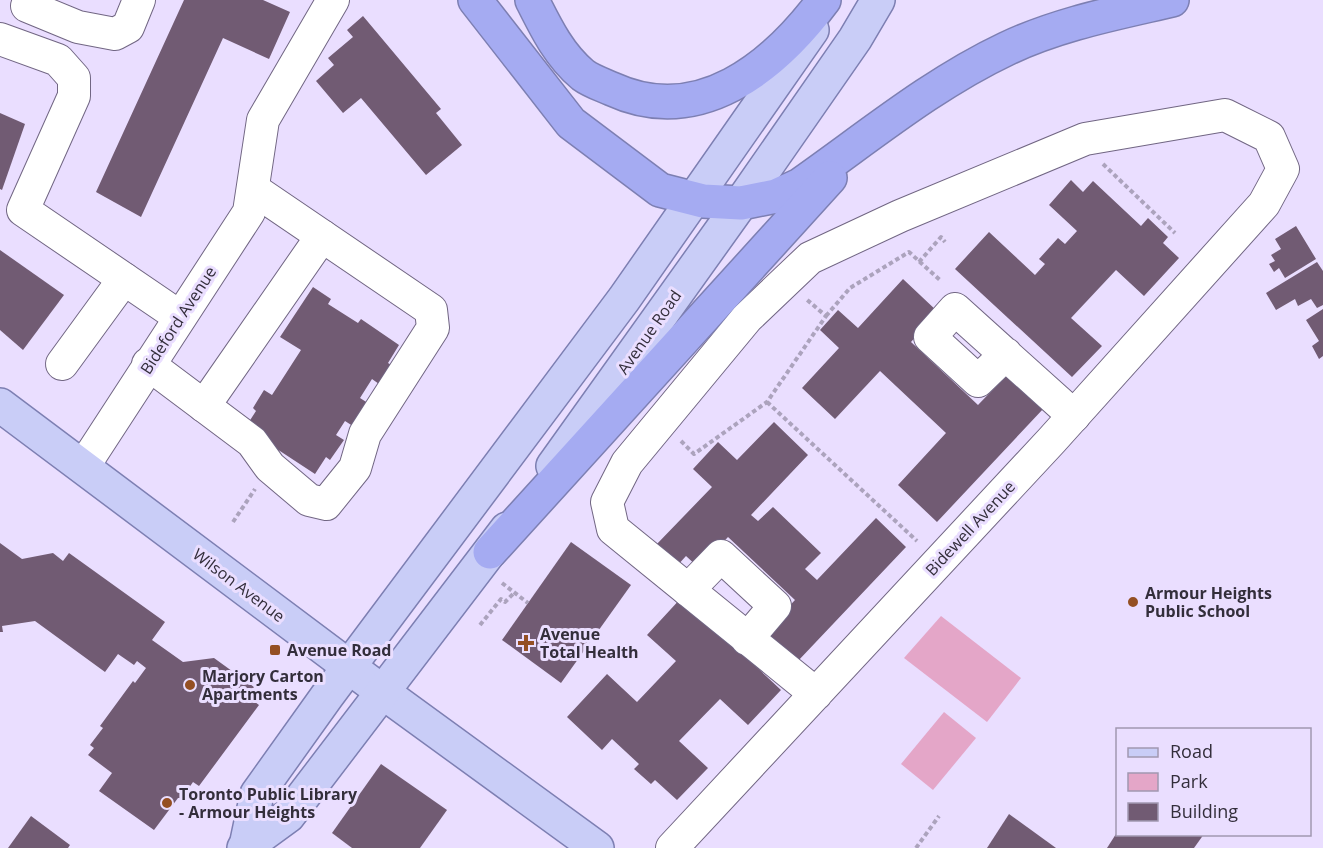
<svg xmlns="http://www.w3.org/2000/svg" width="1323" height="848" font-family="'Open Sans',sans-serif">
	<rect width="100%" height="100%" fill="#eadeff"/>
	<!-- green -->
	<g fill="#e4a6c8">
		<polygon points="941,616 1021,678 987,722 904,658"/>
		<polygon points="944,712 976,738 933,790 901,764"/>
	</g>
	<!-- building -->
	<g fill="#715b73">
		<polygon points="184,0 263,0 290,12 269,59 223,38 141,217 96,192"/>
		<polygon points="363,16 441,109 436,113 462,145 426,175 361,98 343,113 316,81 334,65 328,58 353,37 347,30"/>
		<polygon points="0,113 25,124 2,190 0,189"/>
		<polygon points="1071,180 1083,192 1093,181 1141,226 1148,218 1168,237 1163,243 1179,258 1144,296 1116,270 1071,318 1102,346 1072,377 955,269 989,232 1035,275 1045,264 1039,259 1058,238 1065,244 1077,231 1049,205"/>
		<polygon points="1296,226 1316,259 1285,278 1279,268 1274,272 1269,264 1275,261 1271,255 1281,249 1275,239"/>
		<polygon points="0,250 64,295 23,350 0,330"/>
		<polygon points="1317,262 1323,271 1323,305 1317,308 1311,299 1298,306 1295,299 1276,310 1266,293"/>
		<polygon points="903,279 938,312 911,342 978,405 1008,374 1044,408 937,522 898,485 946,433 880,371 835,419 802,388 839,348 820,330 838,310 858,328"/>
		<polygon points="313,287 331,299 328,304 358,323 361,319 399,345 388,363 391,365 379,384 372,379 360,398 385,414 370,437 345,421 336,435 344,440 330,460 326,457 315,474 245,428 256,411 253,408 264,390 272,395 301,350 280,337"/>
		<polygon points="1323,309 1323,356 1319,359 1312,346 1319,341 1306,320"/>
		<polygon points="774,422 808,455 751,515 758,521 773,507 821,553 805,569 817,580 876,518 906,547 797,662 765,632 795,600 728,537 699,568 686,556 676,567 655,546 712,487 693,469 718,442 737,460"/>
		<polygon points="571,542 631,585 561,683 502,640"/>
		<polygon points="0,543 22,559 53,553 63,561 69,553 165,622 152,640 183,662 214,658 254,687 247,696 259,705 199,786 193,782 182,798 178,798 154,830 99,791 112,773 88,755 94,748 90,745 103,728 100,726 133,681 135,683 146,668 137,661 134,665 118,654 105,672 35,621 2,626 3,632 0,632"/>
		<polygon points="682,597 781,690 748,725 720,699 679,741 708,768 677,800 655,780 651,784 634,769 639,764 612,739 602,750 567,717 607,674 637,702 676,661 647,635"/>
		<polygon points="381,764 447,810 420,848 352,848 332,833"/>
		<polygon points="1009,814 1056,848 987,848"/>
		<polygon points="31,816 70,845 68,848 8,848"/>
		<polygon points="1116,834 1204,834 1194,848 1107,848"/>
	</g>
	<g fill="none" stroke-linecap="round" stroke-linejoin="round">
		<!-- minor casing -->
		<g stroke="#716683" stroke-width="34">
			<g id="minor">
				<polyline points="27,6 78,27 115,34 128,27 139,0"/>
				<polyline points="0,39 58,60 74,78 74,96 23,210 180,317"/>
				<polyline points="1006,354 978,381 930,337 955,309 1074,416"/>
				<polyline points="62,364 124,279"/>
				<polyline points="148,364 252,442 270,467 309,500 326,504 355,468 365,434 433,328 431,310 253,189"/>
				<polyline points="204,406 322,236"/>
				<polyline points="83,467 249,212 263,120 333,0"/>
				<polyline points="688,590 721,556 775,606 747,639"/>
				<polyline points="672,848 1052,440 1264,204 1283,169 1269,137 1225,115 1085,139 900,216 810,258 747,318 627,463 607,502 613,529 816,694"/>
			</g>
		</g>
		<!-- major casing -->
		<g stroke="#7d7fb2" stroke-width="36">
			<g id="major">
				<polyline points="0,405 384,693 597,848"/>
				<polyline points="553,466 741,203 855,39 878,0"/>
				<polyline points="246,846 257,794 327,696 624,299 812,30"/>
				<polyline points="244,848 288,816 507,529"/>
			</g>
		</g>
		<!-- highway casing -->
		<g stroke="#7d7fb2" stroke-width="36">
			<g id="highway">
				<path d="M475,0L571,123L660,190L703,201L741,203L776,196L800,185C867,138 932,84 1006,49C1058,24 1116,13 1172,0"/>
				<path d="M532,0C546,28 559,55 583,75C591,81 603,85 612,89C699,129 774,67 824,0"/>
				<polyline points="490,552 830,178"/>
			</g>
		</g>
		<!-- path -->
		<g stroke="#aca3bd" stroke-width="4" stroke-dasharray="4.5 3" stroke-linecap="butt">
			<polyline points="1103,164 1175,233"/>
			<polyline points="919,262 941,237 945,242"/>
			<polyline points="826,316 850,288 909,252 941,281"/>
			<polyline points="767,402 917,541"/>
			<polyline points="681,441 694,454 767,402 826,316 805,298"/>
			<polyline points="233,522 255,489"/>
			<polyline points="502,583 528,603"/>
			<polyline points="480,625 501,599 505,602 514,593"/>
			<polyline points="916,848 939,816"/>
		</g>
		<!-- minor -->
		<use href="#minor" stroke="#fff" stroke-width="32"/>
		<!-- major -->
		<use href="#major" stroke="#c9cdf7" stroke-width="33"/>
		<!-- highway -->
		<use href="#highway" stroke="#a5abf2" stroke-width="33"/>
	</g>
	<!-- markers -->
	<g fill="#944f23" stroke="#eadeff" stroke-width="2">
		<circle cx="1133" cy="602" r="6"/>
		<path d="M523 634h6v6h6v6h-6v6h-6v-6h-6v-6h6z"/>
		<rect x="269" y="644" width="12" height="12" rx="3"/>
		<circle cx="190" cy="685" r="6"/>
		<circle cx="167" cy="803" r="6"/>
	</g>
	<g text-anchor="middle" stroke-width="6" stroke-linejoin="round" paint-order="stroke">
		<!-- street labels -->
		<g font-size="16" fill="#332e3b" stroke="#eadeff">
			<text transform="translate(178 320) rotate(-57)" y="6">Bideford Avenue</text>
			<text transform="translate(649 332) rotate(-55)" y="6">Avenue Road</text>
			<text transform="translate(970 528) rotate(-47)" y="6">Bidewell Avenue</text>
			<text transform="translate(239 585) rotate(37)" y="6">Wilson Avenue</text>
		</g>
		<!-- poi labels -->
		<g font-size="16" font-weight="bold" fill="#332e3b" stroke="#eadeff" text-anchor="start">
			<text x="1145" y="599">Armour Heights<tspan x="1145" dy="18">Public School</tspan></text>
			<text x="540" y="640">Avenue<tspan x="540" dy="18">Total Health</tspan></text>
			<text x="287" y="656">Avenue Road</text>
			<text x="202" y="682">Marjory Carton<tspan x="202" dy="18">Apartments</tspan></text>
			<text x="179" y="800">Toronto Public Library<tspan x="179" dy="18">- Armour Heights</tspan></text>
		</g>
	</g>
	<!-- legend -->
	<rect x="1116" y="728" width="195" height="108" fill="#eadeff" stroke="#a198b1" stroke-width="1.5"/>
	<rect x="1128" y="748" width="30" height="9" fill="#c9cdf7" stroke="#a198b1" stroke-width="1.5"/>
	<text x="1170" y="758" font-size="18" fill="#332e3b">Road</text>
	<rect x="1128" y="773" width="30" height="18" fill="#e4a6c8" stroke="#a198b1" stroke-width="1.5"/>
	<text x="1170" y="788" font-size="18" fill="#332e3b">Park</text>
	<rect x="1128" y="803" width="30" height="18" fill="#715b73" stroke="#a198b1" stroke-width="1.5"/>
	<text x="1170" y="818" font-size="18" fill="#332e3b">Building</text>
</svg>
